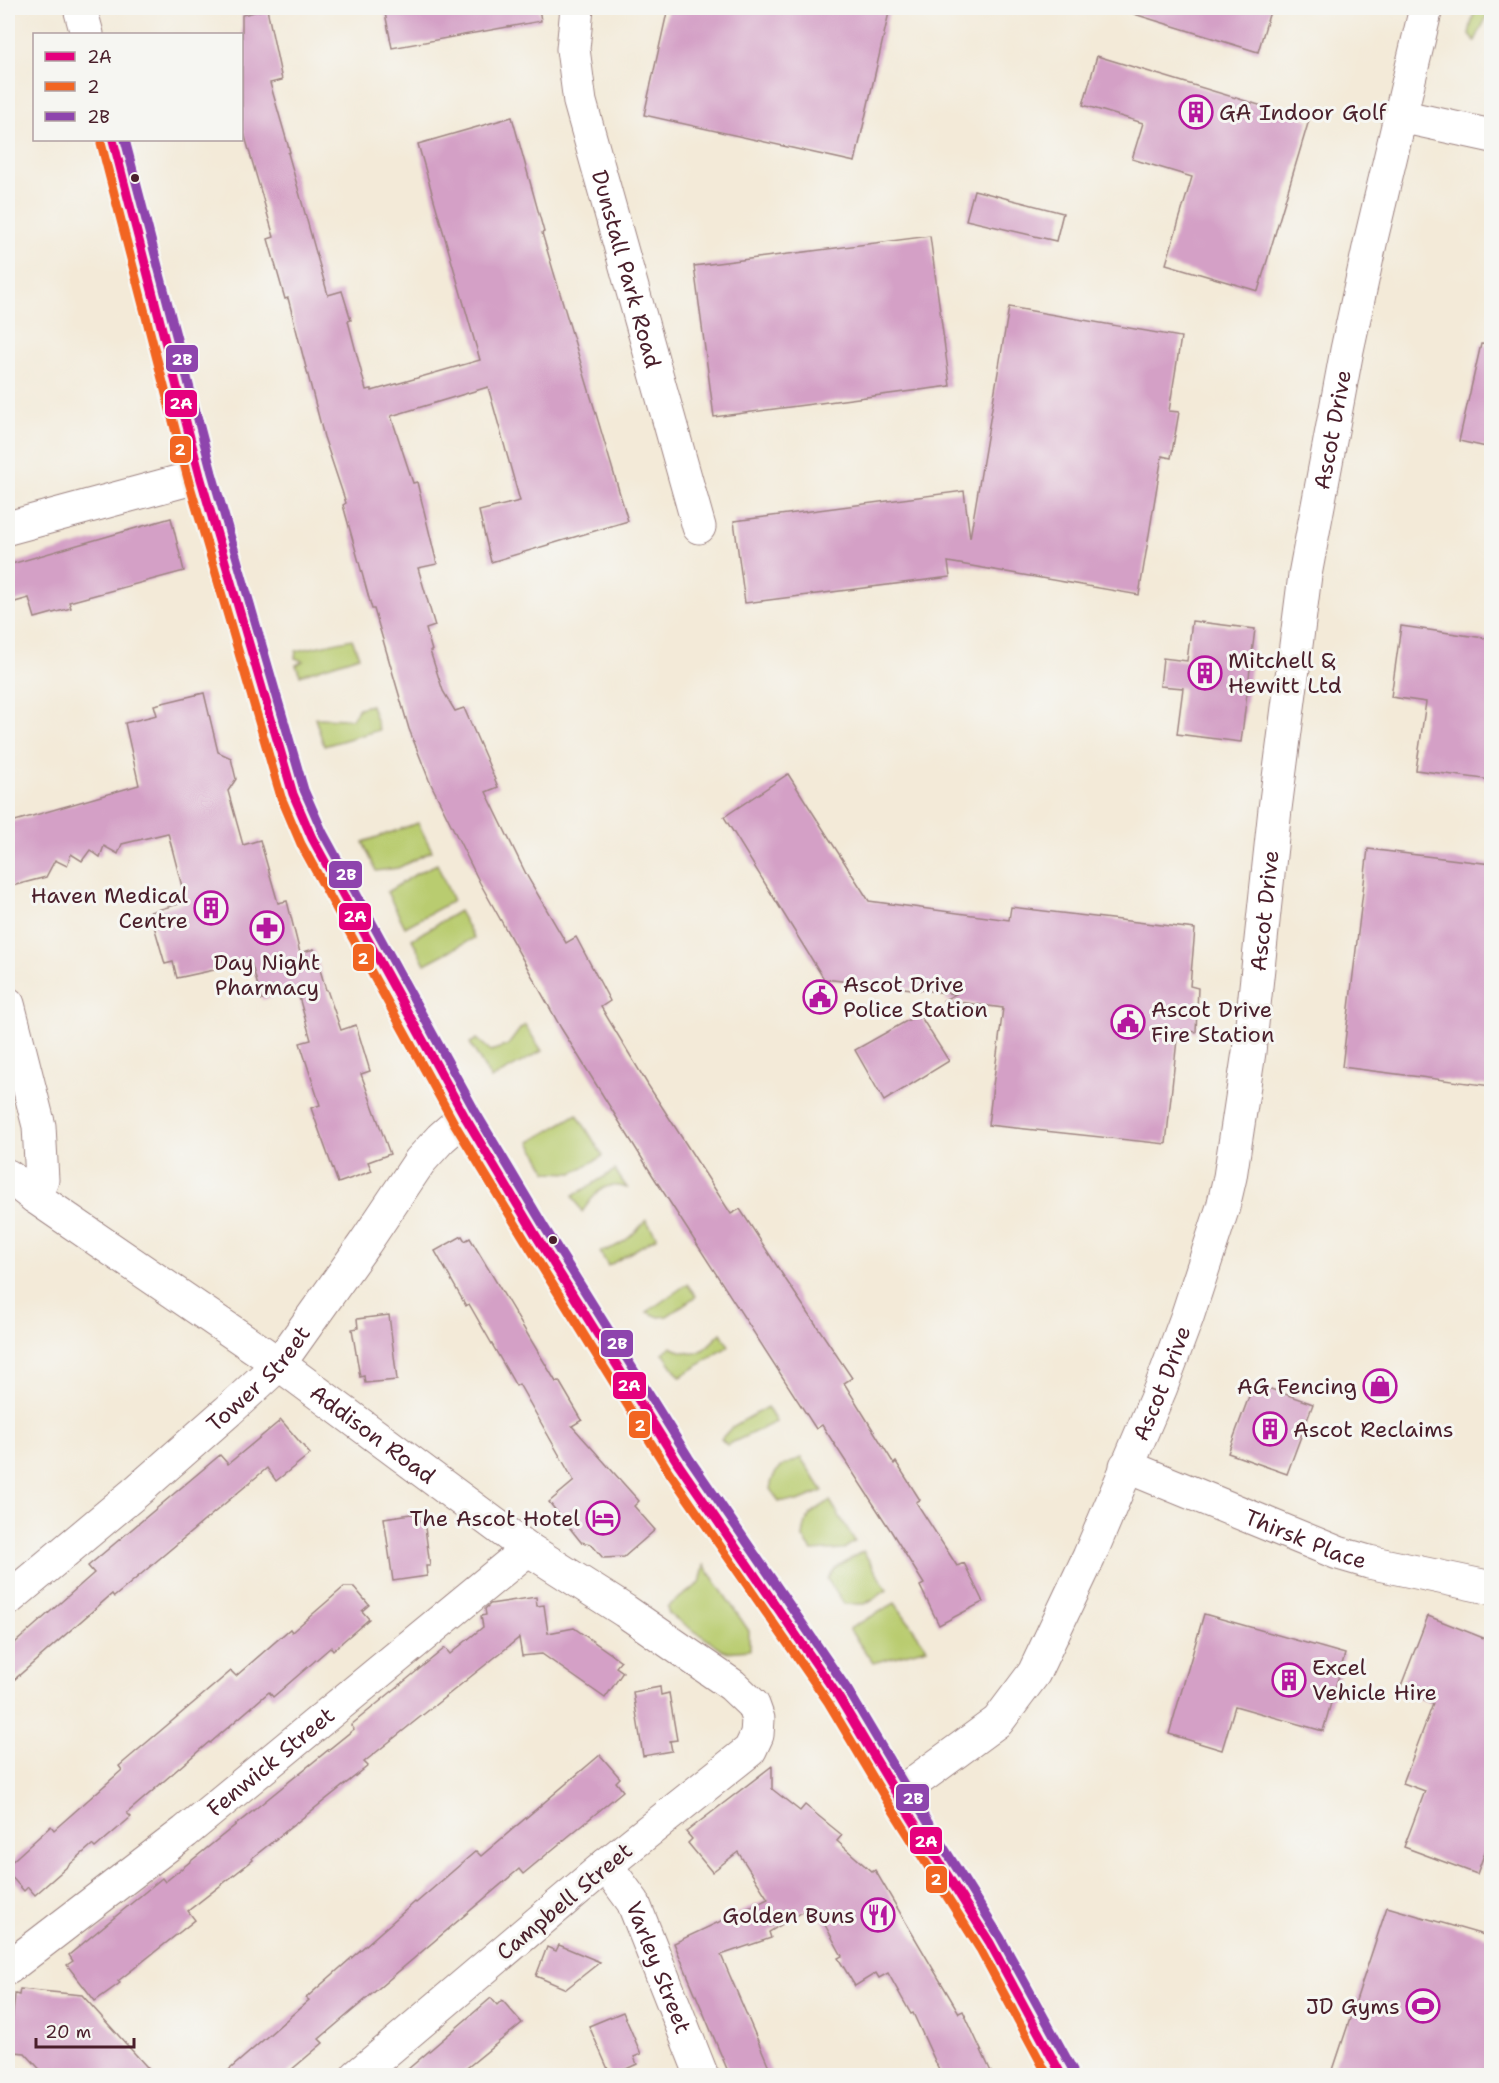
<svg xmlns="http://www.w3.org/2000/svg" width="1499" height="2083" font-family="'Shantell Sans',sans-serif">
	<rect width="100%" height="100%" fill="#f6f6f2"/>
	<filter id="ink" filterUnits="userSpaceOnUse"><feTurbulence type="fractalNoise" baseFrequency=".0167" numOctaves="2"/><feDisplacementMap in="SourceGraphic" scale="12" xChannelSelector="R" yChannelSelector="G"/><feConvolveMatrix kernelMatrix="1 2 1 2 8 2 1 2 1" color-interpolation-filters="sRGB"/></filter>
	<filter id="wash" filterUnits="userSpaceOnUse"><feTurbulence type="fractalNoise" baseFrequency=".008" numOctaves="4" result="noise"/><feDisplacementMap in="SourceGraphic" scale="24" xChannelSelector="R" yChannelSelector="G"/><feGaussianBlur stdDeviation="1.35" result="paint"/><feColorMatrix in="noise" values="0 0 0 0 0 0 0 0 0 0 0 0 0 0 0 0 0 1.4 0 .05"/><feComposite in="paint" operator="in"/></filter>
	<g filter="url(#wash)">
		<rect width="100%" height="100%" fill="#f3ead8"/>
		<!-- green -->
		<g fill="#b9cc6f" stroke="#82764d" stroke-width="1.5">
			<polygon points="1475,8 1491,8 1475,41 1469,34"/>
			<polygon points="352,639 359,656 300,675 296,665 303,661 295,658 296,651"/>
			<polygon points="371,705 379,730 324,746 315,718 352,719 359,708"/>
			<polygon points="418,823 432,851 398,868 376,871 363,842"/>
			<polygon points="437,864 453,901 405,927 387,892 416,874"/>
			<polygon points="459,911 474,938 425,964 412,939"/>
			<polygon points="525,1025 542,1051 491,1079 470,1043 477,1039 491,1051 508,1045 520,1029"/>
			<polygon points="577,1114 603,1156 573,1173 547,1172 530,1142"/>
			<path d="M615,1170L627,1188C602,1180 596,1193 582,1212L573,1196Z"/>
			<path d="M646,1220L657,1237L608,1266L600,1252C620,1247 633,1236 646,1220Z"/>
			<polygon points="687,1284 696,1296 667,1316 659,1317 647,1312"/>
			<path d="M721,1333L729,1346L680,1377L663,1353L670,1347C699,1359 699,1354 721,1333Z"/>
			<polygon points="767,1407 776,1422 727,1445 721,1439 732,1427"/>
			<path d="M801,1458L823,1491L798,1501H779L770,1489C773,1468 783,1465 801,1458Z"/>
			<path d="M830,1501L855,1541L844,1549L812,1551L803,1538C805,1514 811,1513 830,1501Z"/>
			<polygon points="863,1551 887,1590 865,1604 844,1604 827,1579 836,1567"/>
			<polygon points="704,1565 749,1631 749,1650 726,1652 669,1614 667,1607 700,1583"/>
			<polygon points="895,1603 927,1648 873,1663 849,1629"/>
		</g>
		<g id="blocks">
			<!-- building -->
			<g fill="#d4a0c6">
				<polygon points="384,8 539,8 541,21 392,48"/>
				<polygon points="668,8 890,8 855,162 644,115"/>
				<polygon points="1135,8 1271,8 1258,52 1134,14"/>
				<polygon points="267,9 282,80 270,83 290,152 288,153 328,295 342,291 351,320 348,321 366,390 372,389 372,391 480,360 418,144 512,117 544,232 542,233 628,521 491,562 479,511 520,501 488,387 391,416 413,483 417,482 437,564 418,568 435,626 426,629 432,651 430,651 443,691 455,711 464,708 488,763 498,787 486,792 527,876 566,943 576,937 610,1001 601,1007 648,1085 731,1214 740,1209 786,1280 852,1378 844,1383 894,1464 896,1462 920,1500 916,1502 957,1566 964,1563 983,1602 939,1625 920,1586 924,1584 891,1531 822,1425 816,1429 653,1176 561,1028 480,883 429,780 409,729 374,609 372,609 343,505 346,503 324,437 288,298 285,299 268,239 274,237 242,126 242,15"/>
				<polygon points="1097,56 1309,120 1258,291 1166,264 1192,177 1132,159 1143,123 1083,105"/>
				<polygon points="974,190 1063,213 1056,241 966,220"/>
				<polygon points="930,236 950,386 714,417 694,266"/>
				<polygon points="1009,307 1181,337 1169,411 1179,412 1171,458 1162,456 1139,595 948,562 950,577 745,603 734,521 964,491 970,538"/>
				<polygon points="1481,344 1491,345 1491,448 1459,441"/>
				<polygon points="171,518 184,571 69,602 71,608 35,618 29,598 8,604 8,565"/>
				<polygon points="1192,621 1255,629 1241,742 1177,734 1183,688 1160,686 1163,658 1187,661"/>
				<polygon points="1401,626 1491,639 1491,780 1416,770 1426,702 1391,697"/>
				<polygon points="204,693 218,752 231,758 236,779 228,791 243,845 260,840 278,903 287,901 300,953 314,949 326,990 327,990 341,1030 356,1025 370,1071 361,1074 390,1154 368,1162 372,1171 338,1183 311,1108 320,1105 300,1043 311,1040 297,990 262,1000 251,962 177,978 173,962 165,964 150,912 186,902 168,833 122,844 118,854 104,846 100,857 90,850 82,861 71,854 67,866 55,860 46,877 8,887 8,823 139,785 125,723 157,715 154,705"/>
				<polygon points="788,774 869,901 1009,920 1011,907 1195,929 1190,986 1198,988 1196,1032 1178,1030 1166,1144 988,1125 1003,1008 944,1000 956,994 824,979 724,817"/>
				<polygon points="1368,849 1491,864 1491,1086 1342,1067"/>
				<polygon points="919,1014 949,1061 884,1101 855,1050"/>
				<polygon points="462,1236 465,1241 470,1238 556,1382 559,1381 582,1420 572,1426 639,1501 634,1506 655,1530 624,1557 603,1558 591,1544 581,1542 549,1502 574,1481 519,1384 516,1386 469,1304 466,1306 435,1251"/>
				<polygon points="389,1315 397,1380 365,1383 364,1376 360,1377 352,1329 358,1328 357,1319"/>
				<polygon points="1254,1383 1313,1404 1287,1474 1228,1453"/>
				<polygon points="281,1420 310,1454 276,1481 267,1468 114,1597 112,1594 8,1685 8,1649 94,1573 88,1566 220,1455 228,1464"/>
				<polygon points="418,1513 419,1521 424,1520 430,1566 426,1566 427,1576 393,1581 384,1518"/>
				<polygon points="344,1587 354,1587 369,1605 362,1611 369,1619 333,1650 331,1647 273,1697 269,1692 210,1743 209,1742 127,1813 131,1817 95,1848 92,1845 35,1895 28,1887 24,1891 8,1873 8,1865 51,1826 54,1830 122,1770 119,1766 231,1671 236,1676 290,1629 292,1632"/>
				<polygon points="536,1597 537,1606 544,1605 548,1633 574,1628 621,1661 616,1667 623,1672 605,1698 542,1654 522,1656 519,1638 364,1762 368,1766 252,1858 253,1860 188,1911 195,1920 118,1981 120,1983 95,2001 67,1965 73,1961 69,1955 162,1878 165,1882 354,1729 351,1725 445,1648 450,1654 483,1627 481,1616 486,1615 485,1609 490,1604"/>
				<polygon points="1204,1614 1345,1654 1323,1731 1235,1706 1222,1750 1169,1734"/>
				<polygon points="1428,1616 1491,1641 1491,1835 1477,1874 1404,1847 1425,1791 1403,1783 1433,1704 1399,1691"/>
				<polygon points="660,1687 661,1695 669,1693 677,1740 670,1741 672,1751 643,1756 633,1692"/>
				<polygon points="600,1755 620,1778 616,1782 623,1791 523,1874 519,1869 319,2039 323,2043 284,2076 222,2076 309,2000 306,1998 415,1902 416,1903 476,1851 481,1856"/>
				<polygon points="772,1766 772,1789 800,1811 805,1805 842,1835 837,1841 872,1872 875,1870 959,2013 963,2011 993,2076 942,2076 913,2013 911,2014 888,1973 879,1978 876,1973 855,1986 838,1958 842,1956 814,1905 769,1932 771,1938 721,1955 773,2076 730,2076 674,1943 768,1899 738,1852 712,1872 688,1843 692,1839 686,1832"/>
				<polygon points="1387,1907 1491,1937 1491,2076 1331,2076"/>
				<polygon points="559,1945 600,1962 566,1989 536,1976 547,1947 556,1951"/>
				<polygon points="20,1989 82,1995 155,2076 46,2076 25,2053 15,2052 15,2044 10,2044 15,1994 19,1995"/>
				<polygon points="491,1998 497,2005 502,2000 522,2023 457,2076 400,2076"/>
				<polygon points="623,2012 641,2054 634,2057 637,2064 611,2076 589,2026"/>
			</g>
		</g>
	</g>
	<g filter="url(#ink)">
		<use href="#blocks" fill-opacity="0" stroke="#9e8482" stroke-width="1.5"/>
		<g fill="none" stroke-linecap="round" stroke-linejoin="round">
			<!-- minor casing -->
			<g stroke="#9e8482" stroke-width="35">
				<g id="minor">
					<path id="s1" d="M577,8L573,49L580,102L699,527"/>
					<polyline points="1400,116 1492,136"/>
					<polyline points="8,528 200,476"/>
					<polyline points="8,1004 39,1126 42,1180 35,1197"/>
					<path id="s2" d="M8,1176L35,1197L279,1364L528,1549L625,1611L732,1685L753,1705L758,1719L757,1735L750,1750L606,1865L357,2076"/>
					<path id="s3" d="M1126,1466L1338,1553L1369,1562L1492,1588"/>
					<path id="s4" d="M8,1599L136,1492L228,1411L279,1364L365,1243L420,1161L441,1138L465,1117"/>
					<path id="s5" d="M606,1865L633,1902L702,2076"/>
					<path id="s6" d="M8,1968L185,1832L528,1549"/>
				</g>
			</g>
			<!-- tertiary casing -->
			<g stroke="#9e8482" stroke-width="35">
				<g id="tertiary">
					<path id="s7" d="M897,1795L998,1721L1034,1673L1089,1557L1161,1387L1187,1317L1223,1207L1230,1177L1249,1052L1275,809L1305,575L1347,350L1371,239L1426,8"/>
				</g>
			</g>
			<!-- primary casing -->
			<g stroke="#9e8482" stroke-width="35">
				<g id="primary">
					<polyline points="80,8 87,34"/>
					<polyline points="113,140 200,476 293,794 312,838 465,1117 535,1234 679,1465 838,1696 897,1795 990,1943 1062,2076"/>
				</g>
			</g>
			<!-- minor -->
			<use href="#minor" stroke="#fff" stroke-width="33"/>
			<!-- tertiary -->
			<use href="#tertiary" stroke="#fff" stroke-width="33"/>
			<!-- primary -->
			<use href="#primary" stroke="#fff" stroke-width="33"/>
			<!-- bus-1 casing -->
			<g stroke="#f6f6f2" stroke-width="14">
				<polyline id="bus-1" points="113,140 200,476 293,794 312,838 465,1117 535,1234 679,1465 838,1696 897,1795 990,1943 1062,2076"/>
			</g>
			<!-- bus-2 casing -->
			<g stroke="#f6f6f2" stroke-width="14">
				<polyline id="bus-2" points="101,143 188,479 281,797 301,844 454,1123 525,1240 669,1472 828,1702 887,1801 980,1949 1048,2076"/>
			</g>
			<!-- bus-3 casing -->
			<g stroke="#f6f6f2" stroke-width="14">
				<polyline id="bus-3" points="125,140 212,473 304,790 323,833 475,1111 545,1228 689,1458 848,1690 907,1789 1000,1937 1073,2070"/>
			</g>
			<!-- bus-1 -->
			<use href="#bus-1" stroke="#e5007d" stroke-width="9"/>
			<!-- bus-2 -->
			<use href="#bus-2" stroke="#f26522" stroke-width="9"/>
			<!-- bus-3 -->
			<use href="#bus-3" stroke="#8e44ad" stroke-width="9"/>
		</g>
	</g>
	<!-- icons -->
	<defs>
		<g id="building-ring" transform="scale(1.725)"><circle r="9.5" fill="#f6f6f2" stroke="#b5179e" stroke-width="1.5"/><path d="M-4-6H4V6H1V3H-1V6H-4ZM-2.5-4.3h1.7v1.8h-1.7ZM.8-4.3h1.7v1.8H.8ZM-2.5-1h1.7V.8h-1.7ZM.8-1h1.7V.8H.8Z" fill="#b5179e"/></g>
		<g id="pharmacy-ring" transform="scale(1.725)"><circle r="9.5" fill="#f6f6f2" stroke="#b5179e" stroke-width="1.5"/><path d="M-2-6h4v4h4v4h-4v4h-4v-4h-4v-4h4Z" fill="#b5179e"/></g>
		<g id="civic-ring" transform="scale(1.725)"><circle r="9.5" fill="#f6f6f2" stroke="#b5179e" stroke-width="1.5"/><path d="M-.6-6.5H3V-4.5H.6V-3L4-1V1h2V6H-6V1h2V-1L-.6-3ZM-1.2 2.5V6h2.4V2.5Z" fill="#b5179e"/></g>
		<g id="shop-ring" transform="scale(1.725)"><circle r="9.5" fill="#f6f6f2" stroke="#b5179e" stroke-width="1.5"/><path d="M-5-2.5h2.3a2.7 3.5 0 0 1 5.4 0H5L5.5 6h-11ZM-1.5-2.5h3a1.5 2.3 0 0 0-3 0Z" fill="#b5179e"/></g>
		<g id="hotel-ring" transform="scale(1.725)"><circle r="9.5" fill="#f6f6f2" stroke="#b5179e" stroke-width="1.5"/><path d="M-6-4.5h1.5V1H6V5H4.5V3h-9V5H-6ZM-4 0a1.8 1.8 0 1 1 3.6 0ZM.5 0V-2.5h3Q6-2.5 6 0Z" fill="#b5179e"/></g>
		<g id="restaurant-ring" transform="scale(1.725)"><circle r="9.5" fill="#f6f6f2" stroke="#b5179e" stroke-width="1.5"/><path d="M-5-6h1v4h1v-4h1v4h1v-4h1v5L-1.5 .5V6h-2V.5L-5-1ZM5-6V6H3V1.5H1.5Q1.5-4 5-6Z" fill="#b5179e"/></g>
		<g id="stadium-ring" transform="scale(1.725)"><circle r="9.5" fill="#f6f6f2" stroke="#b5179e" stroke-width="1.5"/><path d="M0-5a6.5 5 0 1 0 0 10a6.5 5 0 1 0 0-10ZM-3.5-1.8h7v3.6h-7Z" fill="#b5179e"/></g>
	</defs>
	<g fill-rule="evenodd">
		<use href="#building-ring" x="1196" y="112"/>
		<use href="#building-ring" x="1205" y="673"/>
		<use href="#building-ring" x="211" y="908"/>
		<use href="#pharmacy-ring" x="267" y="928"/>
		<use href="#civic-ring" x="820" y="997"/>
		<use href="#civic-ring" x="1128" y="1022"/>
		<use href="#shop-ring" x="1380" y="1386"/>
		<use href="#building-ring" x="1270" y="1429"/>
		<use href="#hotel-ring" x="603" y="1518"/>
		<use href="#building-ring" x="1289" y="1680"/>
		<use href="#restaurant-ring" x="878" y="1915"/>
		<use href="#stadium-ring" x="1423" y="2006"/>
	</g>
	<!-- markers -->
	<g fill="#4a1f2b" stroke="#f6f6f2" stroke-width="2">
		<circle cx="135" cy="178" r="5"/>
		<circle cx="553" cy="1240" r="5"/>
	</g>
	<g text-anchor="middle" stroke-width="6" stroke-linejoin="round" paint-order="stroke">
		<!-- poi labels -->
		<g font-size="22" fill="#4a1f2b" stroke="#f6f6f2" text-anchor="start">
			<text x="1219" y="120">GA Indoor Golf</text>
			<text x="1228" y="668">Mitchell &amp;<tspan x="1228" dy="25">Hewitt Ltd</tspan></text>
			<text x="188" y="903" text-anchor="end">Haven Medical<tspan x="188" dy="25">Centre</tspan></text>
			<text x="267" y="970" text-anchor="middle">Day Night<tspan x="267" dy="25">Pharmacy</tspan></text>
			<text x="843" y="992">Ascot Drive<tspan x="843" dy="25">Police Station</tspan></text>
			<text x="1151" y="1017">Ascot Drive<tspan x="1151" dy="25">Fire Station</tspan></text>
			<text x="1357" y="1394" text-anchor="end">AG Fencing</text>
			<text x="1293" y="1437">Ascot Reclaims</text>
			<text x="580" y="1526" text-anchor="end">The Ascot Hotel</text>
			<text x="1312" y="1675">Excel<tspan x="1312" dy="25">Vehicle Hire</tspan></text>
			<text x="855" y="1923" text-anchor="end">Golden Buns</text>
			<text x="1400" y="2014" text-anchor="end">JD Gyms</text>
		</g>
		<!-- street labels -->
		<g font-size="22" fill="#4a1f2b" stroke="#f6f6f2">
			<text dy="8" stroke="none"><textPath href="#s1" startOffset="268">Dunstall Park Road</textPath></text>
			<text dy="8" stroke="none"><textPath href="#s7" startOffset="1474">Ascot Drive</textPath></text>
			<text dy="8" stroke="none"><textPath href="#s7" startOffset="988">Ascot Drive</textPath></text>
			<text dy="8" stroke="none"><textPath href="#s4" startOffset="334">Tower Street</textPath></text>
			<text dy="8" stroke="none"><textPath href="#s7" startOffset="502">Ascot Drive</textPath></text>
			<text dy="8" stroke="none"><textPath href="#s2" startOffset="447">Addison Road</textPath></text>
			<text dy="8" stroke="none"><textPath href="#s3" startOffset="194">Thirsk Place</textPath></text>
			<text dy="8" stroke="none"><textPath href="#s6" startOffset="334">Fenwick Street</textPath></text>
			<text transform="translate(564 1901) rotate(-40)" y="8">Campbell Street</text>
			<text dy="8" stroke="none"><textPath href="#s5" startOffset="116">Varley Street</textPath></text>
		</g>
	</g>
	<g stroke="#f6f6f2" stroke-width="2">
		<rect x="165" y="344" width="34" height="29" rx="6" fill="#8e44ad"/>
		<rect x="164" y="389" width="34" height="29" rx="6" fill="#e5007d"/>
		<rect x="169" y="435" width="23" height="29" rx="6" fill="#f26522"/>
		<rect x="328" y="860" width="35" height="29" rx="6" fill="#8e44ad"/>
		<rect x="338" y="902" width="34" height="29" rx="6" fill="#e5007d"/>
		<rect x="352" y="943" width="23" height="29" rx="6" fill="#f26522"/>
		<rect x="600" y="1329" width="34" height="29" rx="6" fill="#8e44ad"/>
		<rect x="612" y="1371" width="35" height="29" rx="6" fill="#e5007d"/>
		<rect x="628" y="1410" width="23" height="29" rx="6" fill="#f26522"/>
		<rect x="895" y="1783" width="35" height="29" rx="6" fill="#8e44ad"/>
		<rect x="909" y="1826" width="34" height="29" rx="6" fill="#e5007d"/>
		<rect x="925" y="1865" width="23" height="29" rx="6" fill="#f26522"/>
	</g>
	<g font-size="16" text-anchor="middle" font-weight="bold" fill="#fff">
		<text x="182" y="365">2B</text>
		<text x="181" y="409">2A</text>
		<text x="180" y="455">2</text>
		<text x="346" y="880">2B</text>
		<text x="355" y="922">2A</text>
		<text x="363" y="964">2</text>
		<text x="617" y="1349">2B</text>
		<text x="629" y="1391">2A</text>
		<text x="640" y="1431">2</text>
		<text x="913" y="1804">2B</text>
		<text x="926" y="1847">2A</text>
		<text x="936" y="1885">2</text>
	</g>
	<!-- margin -->
	<rect width="1499" height="2083" fill="none" stroke="#f6f6f2" stroke-width="30"/>
	<!-- legend -->
	<rect x="33" y="33" width="210" height="108" fill="#f6f6f2" stroke="#b1a0a2" stroke-width="1.5"/>
	<rect x="45" y="52" width="30" height="9" fill="#e5007d" stroke="#b1a0a2" stroke-width="1.5"/>
	<text x="87" y="63" font-size="18" fill="#4a1f2b">2A</text>
	<rect x="45" y="82" width="30" height="9" fill="#f26522" stroke="#b1a0a2" stroke-width="1.5"/>
	<text x="87" y="93" font-size="18" fill="#4a1f2b">2</text>
	<rect x="45" y="112" width="30" height="9" fill="#8e44ad" stroke="#b1a0a2" stroke-width="1.5"/>
	<text x="87" y="123" font-size="18" fill="#4a1f2b">2B</text>
	<!-- scale -->
	<path d="M36 2038v9h98v-9" fill="none" stroke="#4a1f2b" stroke-width="3"/>
	<text x="45" y="2038" font-size="18" fill="#4a1f2b" stroke="#f6f6f2" stroke-width="4.5" paint-order="stroke">20 m</text>
</svg>
